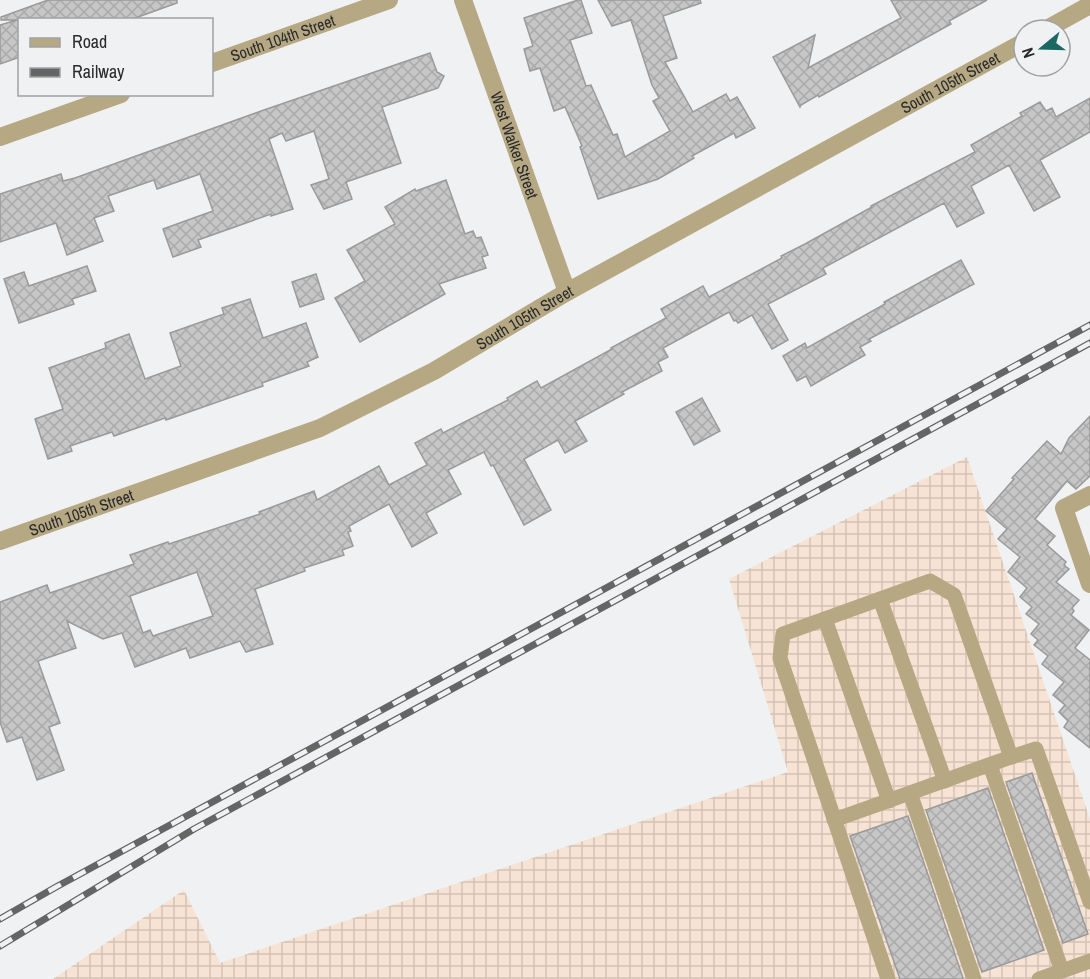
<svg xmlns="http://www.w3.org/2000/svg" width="1090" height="979" font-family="'Archivo Narrow',sans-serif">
	<defs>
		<pattern id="industrial-grid" width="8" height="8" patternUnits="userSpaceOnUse" patternTransform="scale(1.5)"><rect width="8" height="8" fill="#f7e3d4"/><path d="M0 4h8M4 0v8" fill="none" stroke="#d4c3b6"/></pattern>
		<pattern id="building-cross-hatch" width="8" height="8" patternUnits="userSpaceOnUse" patternTransform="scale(1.5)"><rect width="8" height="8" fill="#c7c6c7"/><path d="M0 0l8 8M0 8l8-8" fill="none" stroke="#abaaab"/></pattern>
	</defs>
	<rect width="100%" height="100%" fill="#f0f1f2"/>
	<!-- industrial -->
	<polygon fill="url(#industrial-grid)" points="967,457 1090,819 1090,979 53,979 184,890 220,963 788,772 729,579"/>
	<!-- building -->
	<g fill="url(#building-cross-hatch)" stroke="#9a9a9a" stroke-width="1.5" fill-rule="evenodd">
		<polygon points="48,0 177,0 177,3 130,20 20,20 20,57 0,64 0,25 17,20 1,20 1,17"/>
		<polygon points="578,0 581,0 592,33 570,40 586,86 591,85 613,135 617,134 625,157 670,131 653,101 659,98 652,85 631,20 612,26 598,0 700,0 701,3 663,16 677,58 665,62 693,112 726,94 730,101 737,97 755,128 736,138 734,133 692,156 694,158 658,179 598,199 580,147 582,146 565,107 554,111 540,68 530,71 524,49 533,46 524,18"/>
		<polygon points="891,0 987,0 949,21 951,24 819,97 818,95 801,105 800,107 773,57 815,35 808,68 901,18"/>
		<polygon points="430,53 437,72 444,76 438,88 382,107 401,163 346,182 352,199 324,209 311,185 329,179 314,131 286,141 282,133 269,139 293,209 271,216 271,214 198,240 201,247 173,257 163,229 213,211 200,174 157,189 154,180 108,196 114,211 94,218 103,241 67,255 56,223 0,242 0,194 61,174 63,181 75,178 264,110"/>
		<path d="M1090,98V132L1040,160L1060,197L1034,211L1009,165L971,186L984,213L957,227L944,203L823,268L826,274L768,304L788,340L772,349L752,315L738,323L736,320L734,321L729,312L663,348L668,357L658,362L662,371L622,392L624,394L575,421L587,441L565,453L558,440L524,459L551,510L524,525L493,465L491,466L484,452L448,470L461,494L426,513L437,533L412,547L389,504L349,526L351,531L348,532L353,546L342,550L344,555L304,568L305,571L255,589L273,644L246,652L240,641L190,658L186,648L135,667L122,633L103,639L67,621L76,648L38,661L60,723L49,727L64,770L37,780L22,737L7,742L0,722V602L47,585L50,593L134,564L130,555L168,542L169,544L260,514L259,512L314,491L317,500L379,466L389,485L427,465L415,443L441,429L443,433L508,400L507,398L537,381L541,388L612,349L611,348L666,318L661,309L703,286L709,297L782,258L781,256L805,244L872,207L871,206L975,152L971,145L1022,116L1020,113L1040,102L1046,111L1052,108L1056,117ZM197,572L213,616L153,636L150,630L143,633L130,596Z"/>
		<polygon points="446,180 465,234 473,231 476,238 481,237 488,255 482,257 486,268 439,284 445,294 360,342 335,298 365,281 347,250 395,224 385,207 415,189 416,191"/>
		<polygon points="961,260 974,284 869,339 871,341 860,347 865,355 811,386 806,376 797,381 783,356 805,343 807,348 885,304 884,302"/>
		<polygon points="87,266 96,291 72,299 74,304 19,323 4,279 24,272 29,286"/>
		<polygon points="316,274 324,299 300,307 292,282"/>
		<polygon points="250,299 263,338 306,323 318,357 307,362 309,366 262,383 263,386 166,420 165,418 114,436 112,432 70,446 72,451 48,459 35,419 63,409 49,368 106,348 105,343 129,334 145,379 181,366 170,333 224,314 222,308"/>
		<polygon points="702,398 720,431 694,445 676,412"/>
		<polygon points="1090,416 1090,476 1076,489 1067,481 1035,519 1055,536 1047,545 1066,562 1064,565 1069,569 1056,582 1079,600 1072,608 1074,611 1071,615 1089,630 1075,648 1090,660 1090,748 1064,727 1068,721 1059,712 1065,705 1053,695 1064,682 1042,664 1048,656 1034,645 1038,640 1031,634 1039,624 1026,614 1032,607 1020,597 1027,588 1008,572 1020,557 998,539 1007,529 986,511 1014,479 1012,478 1047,441 1061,454 1069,438"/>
		<polygon points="1032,773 1088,934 1063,943 1006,782"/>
		<polygon points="988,788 1044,950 982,972 926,810"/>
		<polygon points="908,816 963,978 961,979 900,979 850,836"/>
	</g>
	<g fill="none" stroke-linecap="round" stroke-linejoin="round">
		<!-- lane -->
		<g stroke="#b7a884" stroke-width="15">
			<polyline points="880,599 945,781"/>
			<polyline points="825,619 889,801"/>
			<polyline points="990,765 1062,971"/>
			<polyline points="910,793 974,979"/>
			<polyline points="834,820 1011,757"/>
			<polyline points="888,979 780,658 783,634 930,581 954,595 1011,757 1036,749 1090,902"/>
			<polyline points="1039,979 1090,961"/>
		</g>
		<!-- street -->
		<g stroke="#b7a884" stroke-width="18">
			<path id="s1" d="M463,0L567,292"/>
			<polyline points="1045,30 1090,5"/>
			<path id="s2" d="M212,63L389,0"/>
			<polyline points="0,137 121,94"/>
			<polyline points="1090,495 1064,508 1090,584"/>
			<path id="s3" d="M0,541L320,428L434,371L567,292L1024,42"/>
		</g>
		<!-- rail casing -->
		<g stroke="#646565" stroke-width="7">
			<g id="rail">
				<polyline points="0,919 56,887 1090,325"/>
				<polyline points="0,946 194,829 1090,343"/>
			</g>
		</g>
		<!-- rail -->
		<use href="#rail" stroke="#f0f1f2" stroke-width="4.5" stroke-dasharray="14" stroke-linecap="butt"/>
	</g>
	<g text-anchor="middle" stroke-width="5" stroke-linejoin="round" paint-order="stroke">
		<!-- street labels -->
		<g font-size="16" fill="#292a2a" stroke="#f0f1f2">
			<text dy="6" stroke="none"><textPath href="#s2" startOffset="75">South 104th Street</textPath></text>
			<text dy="6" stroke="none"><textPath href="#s3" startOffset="1058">South 105th Street</textPath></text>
			<text dy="6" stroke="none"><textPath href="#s1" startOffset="154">West Walker Street</textPath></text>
			<text dy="6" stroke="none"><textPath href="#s3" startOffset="572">South 105th Street</textPath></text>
			<text dy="6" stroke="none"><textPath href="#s3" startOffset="86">South 105th Street</textPath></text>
		</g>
	</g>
	<!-- legend -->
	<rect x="18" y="18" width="195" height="78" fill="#f0f1f2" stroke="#a0a1a2" stroke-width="1.5"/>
	<rect x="30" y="38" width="30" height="9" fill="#b7a884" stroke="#a0a1a2" stroke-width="1.5"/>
	<text x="72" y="48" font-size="18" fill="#292a2a">Road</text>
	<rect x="30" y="68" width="30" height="9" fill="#646565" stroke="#a0a1a2" stroke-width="1.5"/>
	<text x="72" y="78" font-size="18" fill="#292a2a">Railway</text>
	<!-- north arrow -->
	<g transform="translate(1042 48) rotate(251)"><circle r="28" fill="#f0f1f2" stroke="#a0a1a2" stroke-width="1.5"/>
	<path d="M0-4.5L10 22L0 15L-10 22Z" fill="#1a6764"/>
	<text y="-9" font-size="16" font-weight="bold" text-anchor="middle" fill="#292a2a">N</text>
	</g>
</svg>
